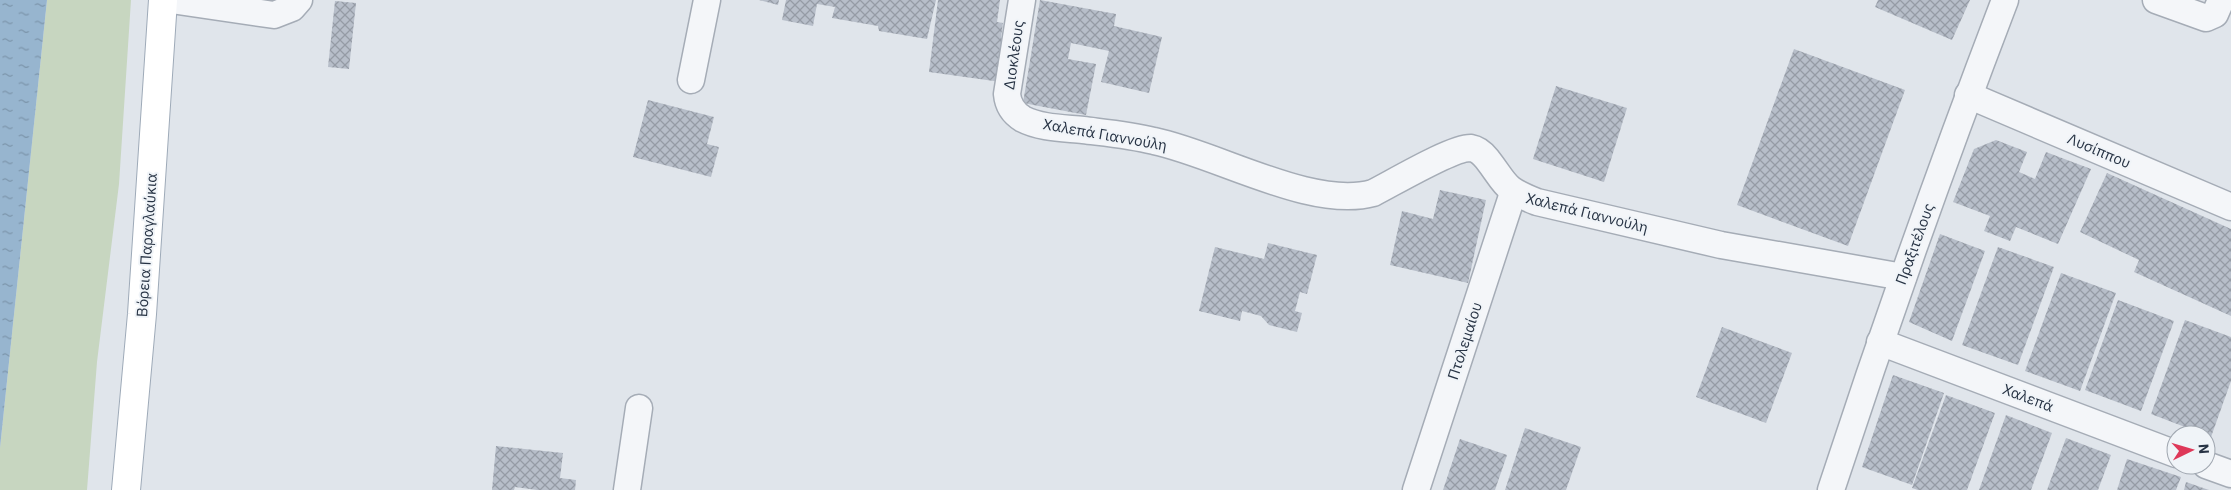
<svg xmlns="http://www.w3.org/2000/svg" width="2231" height="490" font-family="'IBM Plex Sans',sans-serif">
	<defs>
		<pattern id="water-ripples" width="26" height="14" patternUnits="userSpaceOnUse" patternTransform="scale(1.25)"><rect width="26" height="14" fill="#97b5cf"/><path d="M2 4q2-2 4 0t4 0M15 11q2-2 4 0t4 0" fill="none" stroke="#7b94aa"/></pattern>
		<pattern id="building-cross-hatch" width="8" height="8" patternUnits="userSpaceOnUse" patternTransform="scale(1.25)"><rect width="8" height="8" fill="#b7bec9"/><path d="M0 0l8 8M0 8l8-8" fill="none" stroke="#959ba5"/></pattern>
	</defs>
	<rect width="100%" height="100%" fill="#e0e5eb"/>
	<!-- grass -->
	<polygon fill="#c7d6c0" points="47,0 131,0 119,184 97,362 87,490 0,490 0,448"/>
	<!-- water -->
	<polygon fill="url(#water-ripples)" points="0,0 47,0 0,448"/>
	<!-- building -->
	<g fill="url(#building-cross-hatch)">
		<polygon points="759,0 779,0 778,5"/>
		<polygon points="786,0 936,0 927,39 879,31 878,26 832,18 835,7 817,4 813,26 782,20"/>
		<polygon points="938,0 1000,0 997,22 1003,23 1001,37 1005,47 1001,82 929,72"/>
		<polygon points="1040,0 1116,14 1114,26 1162,37 1149,93 1101,82 1109,51 1071,43 1068,59 1096,64 1086,115 1023,103"/>
		<polygon points="1878,0 1970,0 1952,40 1875,7"/>
		<polygon points="335,1 356,3 349,69 328,67"/>
		<polygon points="1794,49 1905,90 1848,246 1737,205"/>
		<polygon points="1556,86 1627,108 1604,182 1533,159"/>
		<polygon points="648,100 714,117 707,144 719,147 711,177 633,157"/>
		<polygon points="1996,140 2027,152 2019,172 2035,179 2046,152 2091,169 2058,244 2016,227 2010,241 1984,231 1990,216 1953,202 1974,149"/>
		<polygon points="2107,173 2231,229 2231,316 2134,272 2139,260 2080,232"/>
		<polygon points="1440,190 1486,200 1468,283 1390,265 1402,211 1433,219"/>
		<polygon points="1940,234 1985,251 1952,341 1909,322"/>
		<polygon points="1268,243 1317,255 1307,294 1300,292 1295,311 1302,313 1297,332 1269,325 1261,316 1242,311 1240,321 1199,311 1215,247 1264,259"/>
		<polygon points="1998,247 2054,267 2018,365 1962,345"/>
		<polygon points="2061,273 2116,293 2080,391 2025,371"/>
		<polygon points="2118,300 2174,321 2141,411 2085,390"/>
		<polygon points="2185,320 2231,337 2231,381 2211,437 2151,414"/>
		<polygon points="1722,327 1792,353 1766,423 1696,397"/>
		<polygon points="1893,375 1944,393 1912,485 1862,467"/>
		<polygon points="1946,395 1995,413 1967,490 1918,490 1912,488"/>
		<polygon points="2006,415 2052,433 2031,490 1979,490"/>
		<polygon points="1525,428 1581,447 1566,490 1505,490"/>
		<polygon points="2066,438 2111,455 2098,490 2047,490"/>
		<polygon points="1460,439 1507,455 1495,490 1443,490"/>
		<polygon points="496,446 563,453 560,478 576,480 575,490 537,490 515,487 514,490 492,490"/>
		<polygon points="2127,459 2181,477 2176,490 2117,490"/>
		<polygon points="2186,482 2209,490 2184,490"/>
	</g>
	<g fill="none" stroke-linecap="round" stroke-linejoin="round">
		<!-- minor casing -->
		<g stroke="#a5acb6" stroke-width="29">
			<g id="minor">
				<polyline points="171,0 274,15 292,8 299,0"/>
				<path d="M1022,0L1007,94C1008,105 1013,113 1023,119C1040,128 1064,128 1083,130C1107,133 1130,135 1154,141C1217,154 1312,210 1373,193C1393,183 1453,147 1471,148C1477,149 1483,154 1487,159C1508,186 1502,188 1537,202L1721,245L1903,277"/>
				<polyline points="2156,0 2206,18 2215,14 2221,0"/>
				<polyline points="691,80 707,0"/>
				<polyline points="1968,95 2231,207"/>
				<polyline points="1880,342 2176,454"/>
				<polyline points="2206,465 2231,474"/>
				<polyline points="627,490 639,408"/>
				<polyline points="1416,490 1513,193"/>
				<path d="M1831,490C1885,325 1943,162 2005,0"/>
			</g>
		</g>
		<!-- primary casing -->
		<g stroke="#9eaab8" stroke-width="30">
			<polyline id="primary" points="126,490 142,314 163,0"/>
		</g>
		<!-- minor -->
		<use href="#minor" stroke="#f4f6f9" stroke-width="26"/>
		<!-- primary -->
		<use href="#primary" stroke="#fff" stroke-width="28"/>
	</g>
	<g text-anchor="middle" stroke-width="4" stroke-linejoin="round" paint-order="stroke">
		<!-- street labels -->
		<g font-size="15" fill="#273344" stroke="#f0f4f8">
			<text transform="translate(1014 55) rotate(-82)" y="5">Διοκλέους</text>
			<text transform="translate(1105 135) rotate(10)" y="5">Χαλεπά Γιαννούλη</text>
			<text transform="translate(2099 151) rotate(23)" y="5">Λυσίππου</text>
			<text transform="translate(1587 213) rotate(14)" y="5">Χαλεπά Γιαννούλη</text>
			<text transform="translate(1915 244) rotate(-70)" y="5">Πραξιτέλους</text>
			<text transform="translate(147 245) rotate(-86)" y="5">Βόρεια Παραγλαύκια</text>
			<text transform="translate(1465 341) rotate(-72)" y="5">Πτολεμαίου</text>
			<text transform="translate(2028 398) rotate(21)" y="5">Χαλεπά</text>
		</g>
	</g>
	<!-- north arrow -->
	<g transform="translate(2191 450) rotate(85)"><circle r="24" fill="#f0f4f8" stroke="#a0a7b0"/>
	<path d="M0-4L9 19L0 12L-9 19Z" fill="#de3859"/>
	<text y="-8" font-size="14" font-weight="bold" text-anchor="middle" fill="#273344">N</text>
	</g>
</svg>
